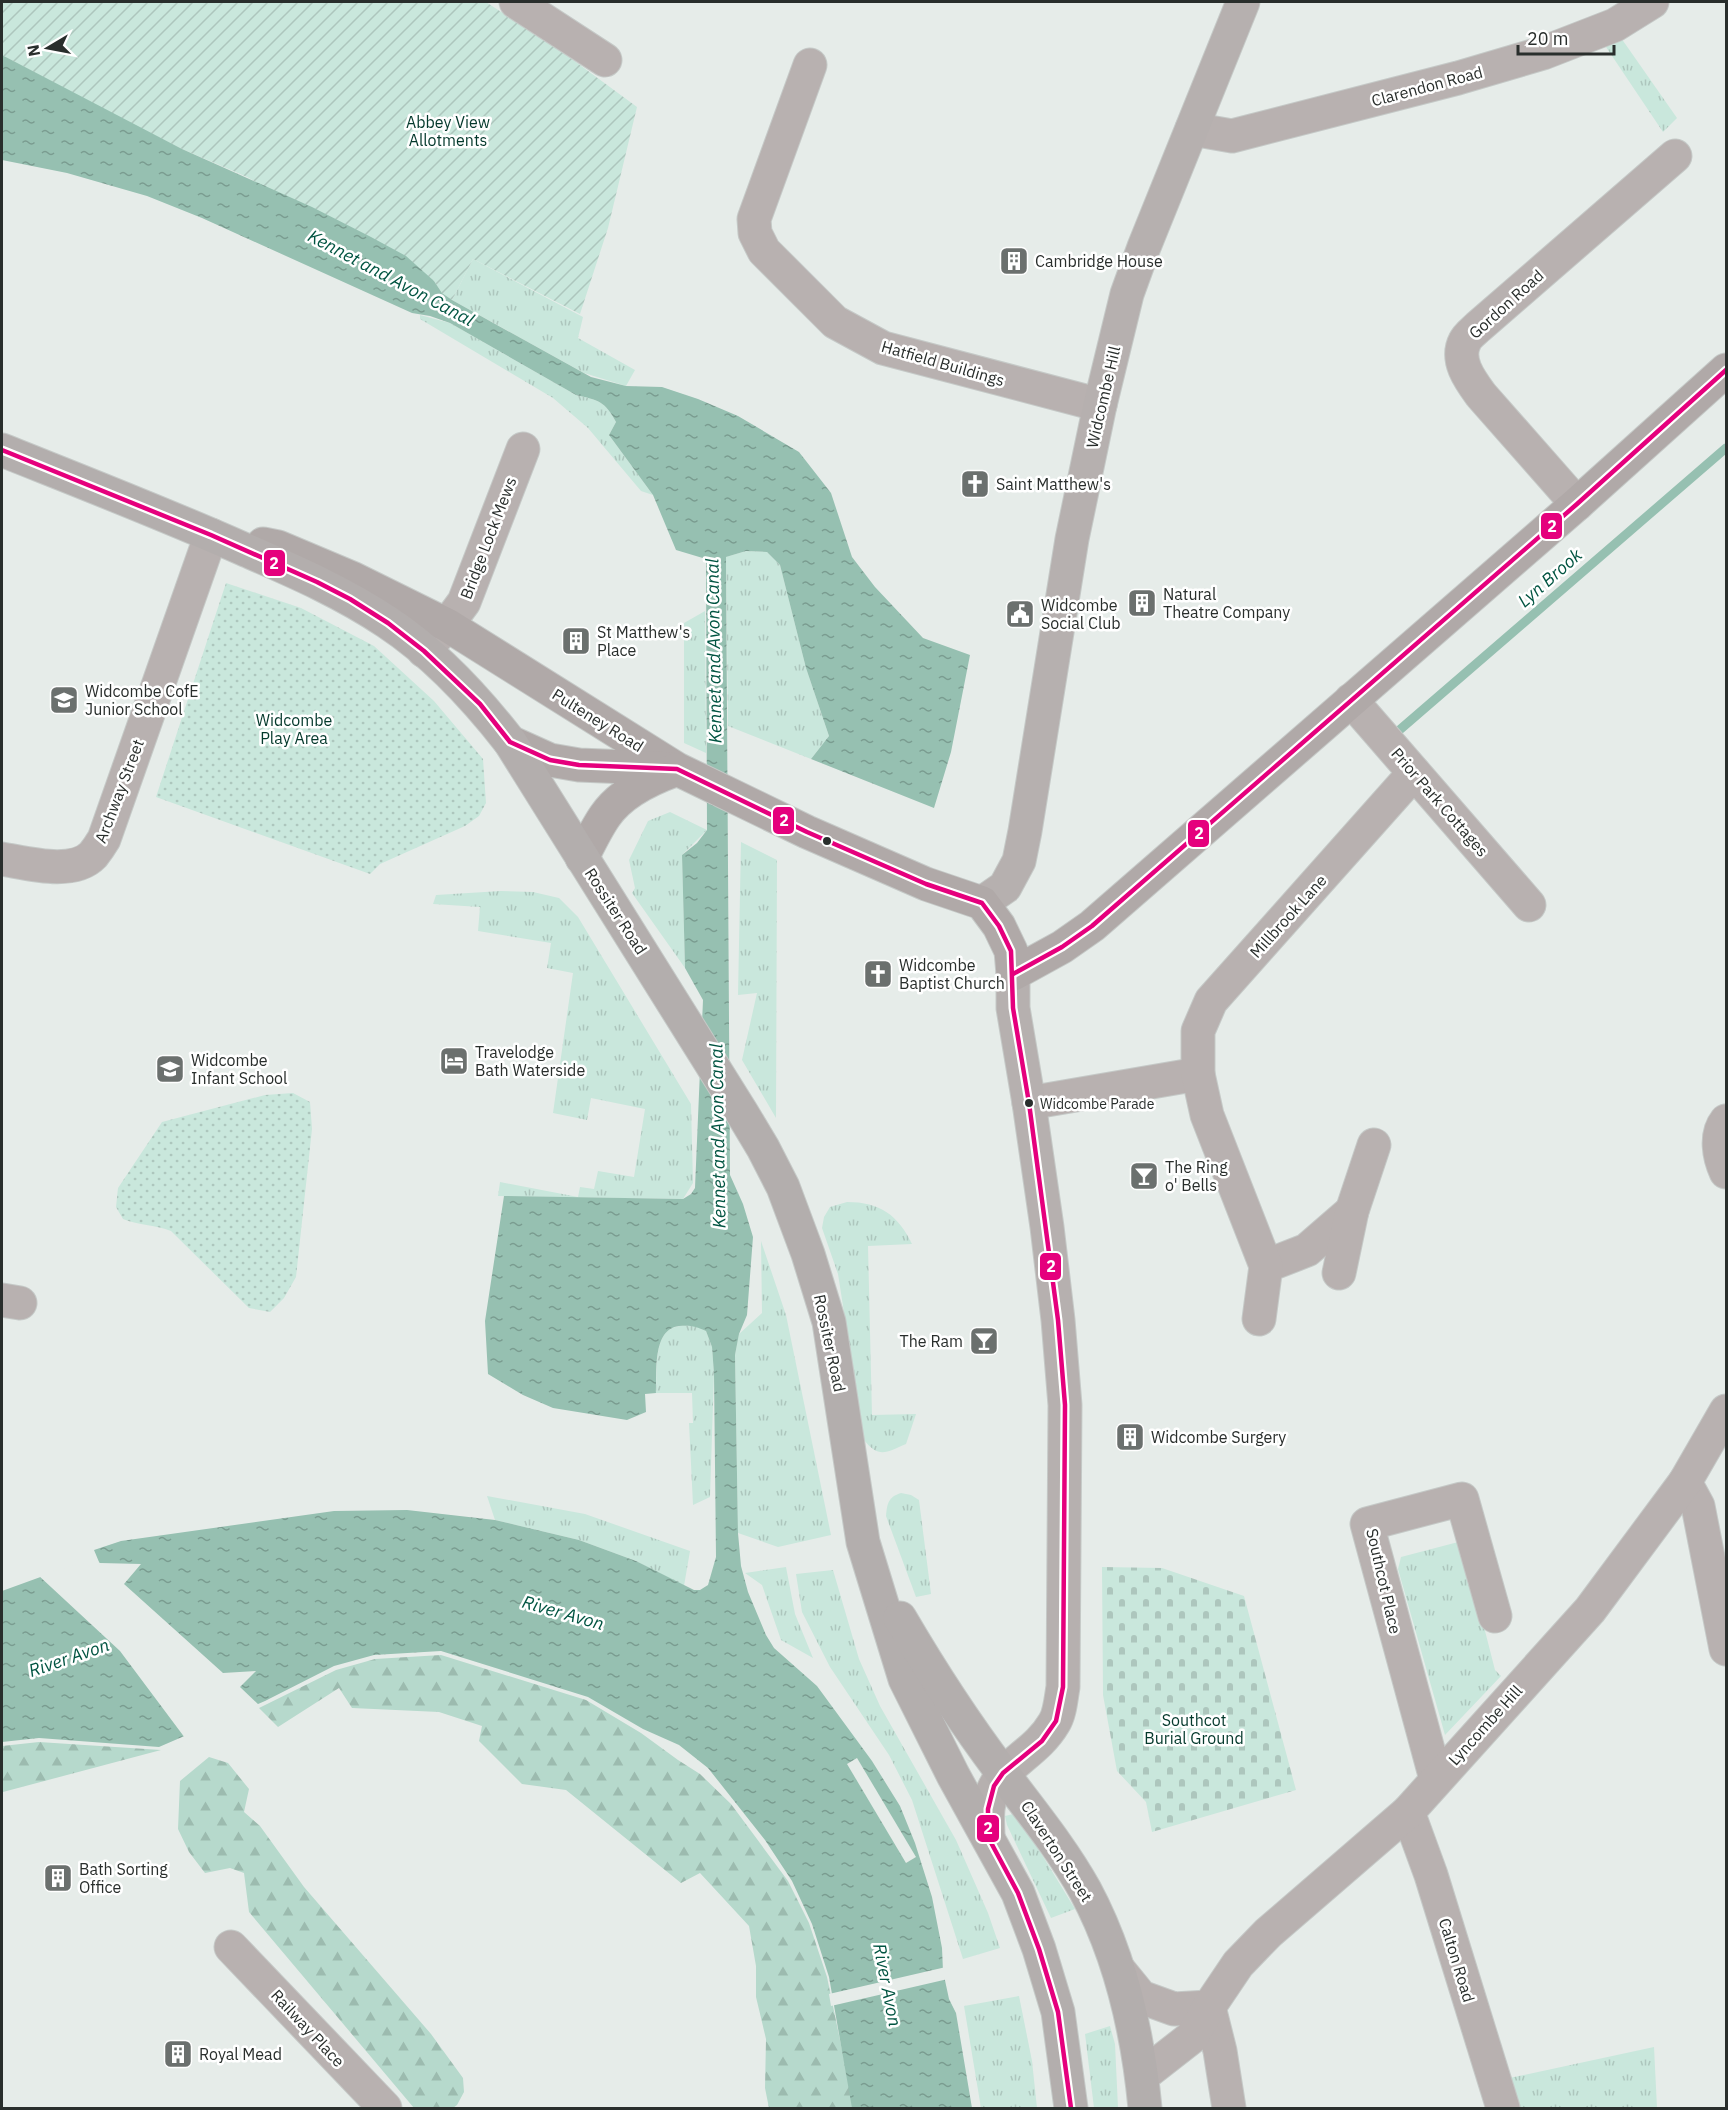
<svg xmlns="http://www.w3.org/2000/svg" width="1728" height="2110" font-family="'IBM Plex Sans',sans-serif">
	<defs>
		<pattern id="grass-tufts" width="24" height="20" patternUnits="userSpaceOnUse" patternTransform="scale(1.5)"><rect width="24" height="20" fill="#c9e7dc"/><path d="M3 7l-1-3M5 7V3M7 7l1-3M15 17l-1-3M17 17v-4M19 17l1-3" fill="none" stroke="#adc6bd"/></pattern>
		<pattern id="forest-firs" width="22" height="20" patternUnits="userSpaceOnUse" patternTransform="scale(1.5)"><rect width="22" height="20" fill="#b6d9cc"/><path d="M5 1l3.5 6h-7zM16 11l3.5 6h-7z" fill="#9cbbaf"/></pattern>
		<pattern id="cemetery-stones" width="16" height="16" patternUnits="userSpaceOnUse" patternTransform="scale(1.5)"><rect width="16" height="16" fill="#c9e7dc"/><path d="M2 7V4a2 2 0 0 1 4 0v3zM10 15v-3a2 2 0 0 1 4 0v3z" fill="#adc6bd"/></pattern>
		<pattern id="park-dots" width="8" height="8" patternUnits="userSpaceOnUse" patternTransform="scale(1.5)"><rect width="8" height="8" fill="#c9e7dc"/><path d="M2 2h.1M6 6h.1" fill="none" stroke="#adc6bd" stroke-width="1.8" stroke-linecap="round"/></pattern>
		<pattern id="garden-furrows" width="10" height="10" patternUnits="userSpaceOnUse" patternTransform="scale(1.5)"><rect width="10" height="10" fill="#c9e7dc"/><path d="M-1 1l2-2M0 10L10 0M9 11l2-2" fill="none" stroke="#adc6bd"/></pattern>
		<pattern id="water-ripples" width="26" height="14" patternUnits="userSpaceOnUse" patternTransform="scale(1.5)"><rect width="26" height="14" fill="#96c0b1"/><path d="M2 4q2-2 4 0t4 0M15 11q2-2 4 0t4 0" fill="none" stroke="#7a9c90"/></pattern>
	</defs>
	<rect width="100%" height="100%" fill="#e6ece9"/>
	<!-- grass -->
	<g fill="url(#grass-tufts)">
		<polygon points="1619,35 1677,118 1663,132 1604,44"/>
		<polygon points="473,259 583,317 578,338 635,370 626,386 584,373 452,300"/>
		<path d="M420,315L450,323L576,395C598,400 605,401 616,422L609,435L653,495L641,491L588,428L553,398L420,319Z"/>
		<polygon points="746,551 767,552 780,565 806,668 829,736 811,759 728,726 726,557"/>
		<polygon points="705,611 706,753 684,743 684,623"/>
		<polygon points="670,812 707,830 682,855 685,968 632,893 635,888 629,860 648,821"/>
		<polygon points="741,842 777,860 776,1118 742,1060 757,993 738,995"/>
		<polygon points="501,891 533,892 559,898 578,917 691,1104 693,1183 683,1199 498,1196 500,1182 578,1197 580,1187 594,1189 598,1171 634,1177 645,1109 591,1098 587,1120 553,1113 573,973 547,968 551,943 478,931 480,907 433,904 436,895"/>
		<path d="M847,1202C880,1202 898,1215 912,1244L868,1246L872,1415L916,1414L906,1444C887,1452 879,1459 864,1440L838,1274L822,1228L824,1217L830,1207Z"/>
		<polygon points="761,1241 786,1315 831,1535 778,1547 738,1533 735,1355 739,1334 762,1313"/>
		<path d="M695,1325L706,1331L712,1347L714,1374L710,1497L693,1505L689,1423H693L692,1393H656C657,1375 653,1332 675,1327C681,1325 688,1326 695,1325Z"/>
		<path d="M901,1493L911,1495L919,1500L931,1594L916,1597L886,1516C887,1504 888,1497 901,1493Z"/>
		<polygon points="487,1496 585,1514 690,1551 684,1586 636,1561 579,1540 495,1520"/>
		<polygon points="1462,1541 1495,1670 1501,1676 1445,1735 1398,1569 1401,1557"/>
		<polygon points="786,1567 795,1614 813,1658 781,1640 762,1585 745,1573"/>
		<polygon points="833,1570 859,1659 880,1706 956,1840 988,1913 1000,1948 963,1959 912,1800 889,1755 830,1667 802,1612 796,1574"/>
		<polygon points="1013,1814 1019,1817 1075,1909 1051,1918 1007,1825 1005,1816"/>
		<polygon points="1019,1996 1032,2061 1037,2108 981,2108 964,2006"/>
		<polygon points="1110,2026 1115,2044 1118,2108 1094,2108 1085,2034"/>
		<polygon points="1654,2047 1657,2108 1517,2108 1505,2079"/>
	</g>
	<!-- forest -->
	<g fill="url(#forest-firs)">
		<polygon points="441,1655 586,1700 641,1733 678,1760 700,1774 731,1804 788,1881 809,1923 827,1977 854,2108 769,2108 765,2088 766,2039 756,1997 756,1966 749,1926 700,1873 681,1883 566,1790 522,1784 479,1741 482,1726 439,1712 352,1708 339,1688 278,1727 259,1708 336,1670 375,1659"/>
		<polygon points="39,1742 161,1750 3,1792 2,1746"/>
		<polygon points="209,1757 228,1763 249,1789 244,1812 260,1826 304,1887 431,2034 463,2078 464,2092 457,2105 453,2108 414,2108 249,1912 244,1873 230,1868 205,1873 189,1852 178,1829 180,1781"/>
	</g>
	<!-- cemetery -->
	<polygon fill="url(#cemetery-stones)" points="1102,1567 1162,1568 1244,1596 1296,1790 1152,1832 1146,1802 1117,1771 1103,1695"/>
	<!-- park -->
	<g fill="url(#park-dots)">
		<polygon points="226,583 301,608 374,646 434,701 483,759 486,803 479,816 465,826 380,864 370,874 156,797"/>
		<path d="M293,1093L310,1102L312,1129L296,1277L284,1298L270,1312L249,1308L171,1231C153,1224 140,1226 123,1219L116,1207L118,1188L162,1122L265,1095Z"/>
	</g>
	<!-- garden -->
	<polygon fill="url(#garden-furrows)" points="2,2 486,2 565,54 637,107 608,228 580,314 473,259 452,300 442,293 434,281 247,177 182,149 120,118 2,55"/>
	<!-- water -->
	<path fill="url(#water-ripples)" d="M2,55L182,149L312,207L371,237L406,256L434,281L442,293L452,300L591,377L626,386L662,387L698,399L738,416L799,452L831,493L852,557L875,587L923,638L970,655L951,752L934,808L811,759L829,736L806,668L780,565L767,552L746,551L726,557L730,1175L743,1204L753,1237L747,1315L739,1334L735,1355L738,1533L741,1566L748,1592L766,1635L774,1648L817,1686L872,1761L900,1806L915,1843L932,1897L942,1948L943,1971L949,1999L956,2013L972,2108H852L829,1977L812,1924L792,1881L765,1840L708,1768L679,1745L643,1729L588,1697L441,1651L374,1655L334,1666L265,1701L159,1747L39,1738L2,1742V1591L46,1575L99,1562L94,1550L121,1541L334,1511L407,1510L495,1520L579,1540L636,1561L694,1590H700L708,1585L716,1557L714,1374L712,1347L706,1331C696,1326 690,1325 679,1326C652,1329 657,1374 656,1393L645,1394L646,1412L627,1420L553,1408L523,1395L488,1374L485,1321L504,1196L683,1199L691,1194L695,1188L703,1000L685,968L682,855L697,843L707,830L706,559L676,550L653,495L609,435L616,422C605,401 598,400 576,395L450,323L430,316L412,313L202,218L147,196L67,173L2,160Z"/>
	<!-- pier -->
	<g fill="#e6ece9">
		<polygon points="94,1558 100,1563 141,1564 124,1584 223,1673 256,1671 240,1687 260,1706 185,1738 120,1651 38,1575 95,1560"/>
		<polygon points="857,1758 916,1857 906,1863 847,1764"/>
		<polygon points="946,1967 948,1979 831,2006 829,1994"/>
	</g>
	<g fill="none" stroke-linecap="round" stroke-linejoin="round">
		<!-- stream -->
		<polyline stroke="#96c0b1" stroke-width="9" points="1396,733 1726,448"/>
		<!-- street casing -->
		<g stroke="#c5c9c7" stroke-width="35">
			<g id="street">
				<polyline points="516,2 605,60"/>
				<polyline points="810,65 754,219 755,233 764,251 835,322 883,348 1100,405"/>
				<polyline points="1192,129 1232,136 1458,78 1543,53 1615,25 1652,2"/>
				<path d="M1577,504L1481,395C1470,380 1455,360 1465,341C1467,336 1474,331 1478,327L1675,156"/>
				<polyline points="424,651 447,625 464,602 523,449"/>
				<polyline points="1351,700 1529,905"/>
				<path d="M2,859C27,863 73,876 93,855C97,850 101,844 104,839L211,535"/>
				<polyline points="1029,1103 1198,1074"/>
				<path d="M1726,1121C1715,1135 1719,1157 1726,1172"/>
				<polyline points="1266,1266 1307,1250 1352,1211"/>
				<polyline points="1339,1273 1352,1211 1374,1145"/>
				<polyline points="2,1300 20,1303"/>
				<polyline points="1259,1319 1266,1266 1207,1115 1198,1074 1198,1031 1211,1001 1414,773"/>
				<polyline points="1685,1482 1698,1506 1726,1649"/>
				<polyline points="1436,1779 1367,1524 1462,1499 1495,1616"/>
				<polyline points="1408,1812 1431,1875 1503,2108"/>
				<polyline points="231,1947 385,2108"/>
				<polyline points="1119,1970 1141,1997 1174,2009 1209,2007"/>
				<polyline points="1209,2007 1220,2051 1229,2108"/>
				<polyline points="1142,2076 1192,2037 1209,2007 1238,1964 1268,1933 1408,1812 1590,1610 1685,1482 1726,1411"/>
			</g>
		</g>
		<!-- secondary casing -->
		<g stroke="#c5c9c7" stroke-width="35">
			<g id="secondary">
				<polyline points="982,903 1005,887 1019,861 1025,831 1072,539 1100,405 1127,294 1144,247 1243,2"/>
				<path d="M988,1837C988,1828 987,1818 988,1809C993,1765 1033,1759 1054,1723C1060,1714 1061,1698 1063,1687L1065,1405L1058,1320L1047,1227L1029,1103L1013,1008V974"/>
			</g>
		</g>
		<!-- primary casing -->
		<g stroke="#c5c9c7" stroke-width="35">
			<g id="primary">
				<polyline points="263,544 278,547 354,579 447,625 677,769 807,832 926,884 982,903 999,926 1011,951 1013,974 1062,947 1092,926 1577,504 1726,370"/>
				<polyline points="510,742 550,760 579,765 675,769"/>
				<path d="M582,858C589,844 596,829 605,816C620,794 650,779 675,770"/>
			</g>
		</g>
		<!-- highway casing -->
		<g stroke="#c5c9c7" stroke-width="35">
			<g id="highway">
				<path d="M2,450C82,482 162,513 241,548C291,570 341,591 387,622C434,653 475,697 510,742L742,1113L763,1148L783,1187L808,1254L829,1322L863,1542L905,1679L953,1775L1018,1893L1039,1949L1058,2012L1071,2108"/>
				<path d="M900,1618C931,1671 964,1722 1001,1771C1030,1810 1061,1847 1085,1890C1121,1957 1138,2034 1145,2108"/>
			</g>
		</g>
		<!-- street -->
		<use href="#street" stroke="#b8b1b0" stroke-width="33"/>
		<!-- secondary -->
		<use href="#secondary" stroke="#b6b0af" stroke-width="33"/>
		<!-- primary -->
		<use href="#primary" stroke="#b0a9a8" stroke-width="33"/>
		<!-- highway -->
		<use href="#highway" stroke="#b3aead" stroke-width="33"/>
		<!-- bus-1 casing -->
		<g stroke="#fff" stroke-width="9">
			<g id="bus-1">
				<polyline points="2,450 211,535 317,582 350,599 388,623 424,651 480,704 510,742 550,760 579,765 677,769 807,832 926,884 982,903 999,926 1011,951 1013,1008 1029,1103 1058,1320 1065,1405 1063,1687 1056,1721 1042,1741 1003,1773 994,1786 988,1809 988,1837 1018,1893 1039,1949 1058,2012 1071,2108"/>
				<polyline points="1013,974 1062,947 1092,926 1577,504 1726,370"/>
			</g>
		</g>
		<!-- bus-1 -->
		<use href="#bus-1" stroke="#e5007d" stroke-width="4.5"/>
	</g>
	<!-- icons -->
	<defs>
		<g id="building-square" transform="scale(1.5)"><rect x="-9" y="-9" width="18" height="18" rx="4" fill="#6b706e" stroke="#fff"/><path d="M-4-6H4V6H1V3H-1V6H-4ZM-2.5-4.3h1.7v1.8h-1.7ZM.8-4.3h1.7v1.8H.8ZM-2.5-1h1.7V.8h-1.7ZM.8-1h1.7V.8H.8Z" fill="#fff"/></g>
		<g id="church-square" transform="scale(1.5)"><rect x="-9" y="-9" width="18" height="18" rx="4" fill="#6b706e" stroke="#fff"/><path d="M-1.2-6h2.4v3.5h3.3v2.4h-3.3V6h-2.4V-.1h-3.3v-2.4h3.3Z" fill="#fff"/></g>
		<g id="civic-square" transform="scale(1.5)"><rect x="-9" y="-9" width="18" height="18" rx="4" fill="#6b706e" stroke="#fff"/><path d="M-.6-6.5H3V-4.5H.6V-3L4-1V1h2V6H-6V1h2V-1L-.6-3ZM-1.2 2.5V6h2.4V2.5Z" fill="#fff"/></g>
		<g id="school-square" transform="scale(1.5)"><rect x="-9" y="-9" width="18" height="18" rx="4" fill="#6b706e" stroke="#fff"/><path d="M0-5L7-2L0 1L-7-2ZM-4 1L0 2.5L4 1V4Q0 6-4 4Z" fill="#fff"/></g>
		<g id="hotel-square" transform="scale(1.5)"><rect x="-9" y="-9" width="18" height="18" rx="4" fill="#6b706e" stroke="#fff"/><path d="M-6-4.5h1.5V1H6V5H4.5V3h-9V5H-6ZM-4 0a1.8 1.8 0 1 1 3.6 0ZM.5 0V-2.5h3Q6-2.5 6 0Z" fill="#fff"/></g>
		<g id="bar-square" transform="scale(1.5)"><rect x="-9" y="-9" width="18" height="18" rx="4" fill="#6b706e" stroke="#fff"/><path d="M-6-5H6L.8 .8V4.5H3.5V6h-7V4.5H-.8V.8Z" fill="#fff"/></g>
	</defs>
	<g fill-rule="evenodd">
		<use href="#building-square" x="1014" y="261"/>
		<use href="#church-square" x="975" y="484"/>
		<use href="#building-square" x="1142" y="603"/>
		<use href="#civic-square" x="1020" y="614"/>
		<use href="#building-square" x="576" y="641"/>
		<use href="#school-square" x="64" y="700"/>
		<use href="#church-square" x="878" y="974"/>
		<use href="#hotel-square" x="454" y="1061"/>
		<use href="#school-square" x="170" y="1069"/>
		<use href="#bar-square" x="1144" y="1176"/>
		<use href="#bar-square" x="984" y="1341"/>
		<use href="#building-square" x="1130" y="1437"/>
		<use href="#building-square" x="58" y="1878"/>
		<use href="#building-square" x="178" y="2054"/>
	</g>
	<!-- markers -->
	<g fill="#292e2c" stroke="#fff" stroke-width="2">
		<circle cx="827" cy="841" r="5"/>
		<circle cx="1029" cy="1103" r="5"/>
	</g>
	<g text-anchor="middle" stroke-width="5" stroke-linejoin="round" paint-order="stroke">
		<!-- bus labels -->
		<g font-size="14" fill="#292e2c" stroke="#fff" text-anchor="start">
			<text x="1040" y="1109">Widcombe Parade</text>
		</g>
		<!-- street labels -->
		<g font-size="16" fill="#292e2c" stroke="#fff">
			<text transform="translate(1427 86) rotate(-15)" y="6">Clarendon Road</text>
			<text transform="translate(1506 304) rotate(-42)" y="6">Gordon Road</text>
			<text transform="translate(943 363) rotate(16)" y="6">Hatfield Buildings</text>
			<text transform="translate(1103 397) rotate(-77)" y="6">Widcombe Hill</text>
			<text transform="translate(488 538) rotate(-69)" y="6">Bridge Lock Mews</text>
			<text transform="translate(598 720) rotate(32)" y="6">Pulteney Road</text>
			<text transform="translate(119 791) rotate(-69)" y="6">Archway Street</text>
			<text transform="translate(1440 802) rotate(49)" y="6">Prior Park Cottages</text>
			<text transform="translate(616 911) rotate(57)" y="6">Rossiter Road</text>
			<text transform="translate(1288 916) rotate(-48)" y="6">Millbrook Lane</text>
			<text transform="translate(830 1343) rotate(78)" y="6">Rossiter Road</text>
			<text transform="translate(1384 1581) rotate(77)" y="6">Southcot Place</text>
			<text transform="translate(1485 1725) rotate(-48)" y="6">Lyncombe Hill</text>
			<text transform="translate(1057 1851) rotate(57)" y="6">Claverton Street</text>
			<text transform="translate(1457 1960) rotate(73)" y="6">Calton Road</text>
			<text transform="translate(308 2028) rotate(47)" y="6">Railway Place</text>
		</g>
		<!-- park labels -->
		<g font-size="16" fill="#04392c" stroke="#fff">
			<text x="448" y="128">Abbey View<tspan x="448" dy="18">Allotments</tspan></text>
			<text x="294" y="726">Widcombe<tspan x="294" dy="18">Play Area</tspan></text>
			<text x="1194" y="1726">Southcot<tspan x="1194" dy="18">Burial Ground</tspan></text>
		</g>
		<!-- poi labels -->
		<g font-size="16" fill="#292e2c" stroke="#fff" text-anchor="start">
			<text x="1035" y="267">Cambridge House</text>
			<text x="996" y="490">Saint Matthew's</text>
			<text x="1163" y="600">Natural<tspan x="1163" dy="18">Theatre Company</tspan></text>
			<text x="1041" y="611">Widcombe<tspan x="1041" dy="18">Social Club</tspan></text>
			<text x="597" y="638">St Matthew's<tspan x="597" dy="18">Place</tspan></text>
			<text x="85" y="697">Widcombe CofE<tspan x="85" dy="18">Junior School</tspan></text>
			<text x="899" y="971">Widcombe<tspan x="899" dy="18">Baptist Church</tspan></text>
			<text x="475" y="1058">Travelodge<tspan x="475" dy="18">Bath Waterside</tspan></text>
			<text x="191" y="1066">Widcombe<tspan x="191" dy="18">Infant School</tspan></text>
			<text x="1165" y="1173">The Ring<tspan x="1165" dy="18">o' Bells</tspan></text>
			<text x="963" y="1347" text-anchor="end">The Ram</text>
			<text x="1151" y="1443">Widcombe Surgery</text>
			<text x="79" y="1875">Bath Sorting<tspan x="79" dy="18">Office</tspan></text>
			<text x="199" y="2060">Royal Mead</text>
		</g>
		<!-- water labels -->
		<g font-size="18" font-style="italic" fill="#015441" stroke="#fff">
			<text transform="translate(391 278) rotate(28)" y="6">Kennet and Avon Canal</text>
			<text transform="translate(1550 578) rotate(-41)" y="6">Lyn Brook</text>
			<text transform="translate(714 651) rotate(-91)" y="6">Kennet and Avon Canal</text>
			<text transform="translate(718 1136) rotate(-91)" y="6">Kennet and Avon Canal</text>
			<text transform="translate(563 1613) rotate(16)" y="6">River Avon</text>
			<text transform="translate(69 1658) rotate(-19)" y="6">River Avon</text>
			<text transform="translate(887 1985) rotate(79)" y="6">River Avon</text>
		</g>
	</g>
	<g stroke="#fff" stroke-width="2">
		<rect x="1540" y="512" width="23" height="28" rx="6" fill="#e5007d"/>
		<rect x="263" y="549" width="23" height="28" rx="6" fill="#e5007d"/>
		<rect x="772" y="806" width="23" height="29" rx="6" fill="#e5007d"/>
		<rect x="1187" y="819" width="23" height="29" rx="6" fill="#e5007d"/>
		<rect x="1039" y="1252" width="23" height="29" rx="6" fill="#e5007d"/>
		<rect x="976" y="1814" width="24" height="29" rx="6" fill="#e5007d"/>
	</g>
	<g font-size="16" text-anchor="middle" font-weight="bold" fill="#fff">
		<text x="1552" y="532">2</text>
		<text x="274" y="569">2</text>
		<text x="784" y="826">2</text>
		<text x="1199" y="839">2</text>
		<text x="1051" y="1272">2</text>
		<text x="988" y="1834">2</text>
	</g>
	<!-- border -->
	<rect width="1728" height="2110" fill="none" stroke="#292e2c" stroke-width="6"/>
	<!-- north arrow -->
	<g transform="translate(48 48) rotate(260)" stroke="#ffffff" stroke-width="4.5" paint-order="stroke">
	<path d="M0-4.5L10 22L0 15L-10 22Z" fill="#292e2c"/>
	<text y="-9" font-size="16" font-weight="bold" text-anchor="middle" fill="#292e2c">N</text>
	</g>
	<!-- scale -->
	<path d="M1518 45v9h96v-9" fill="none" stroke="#292e2c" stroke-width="3"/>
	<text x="1527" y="45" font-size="18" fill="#292e2c" stroke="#ffffff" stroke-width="4.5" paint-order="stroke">20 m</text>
</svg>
